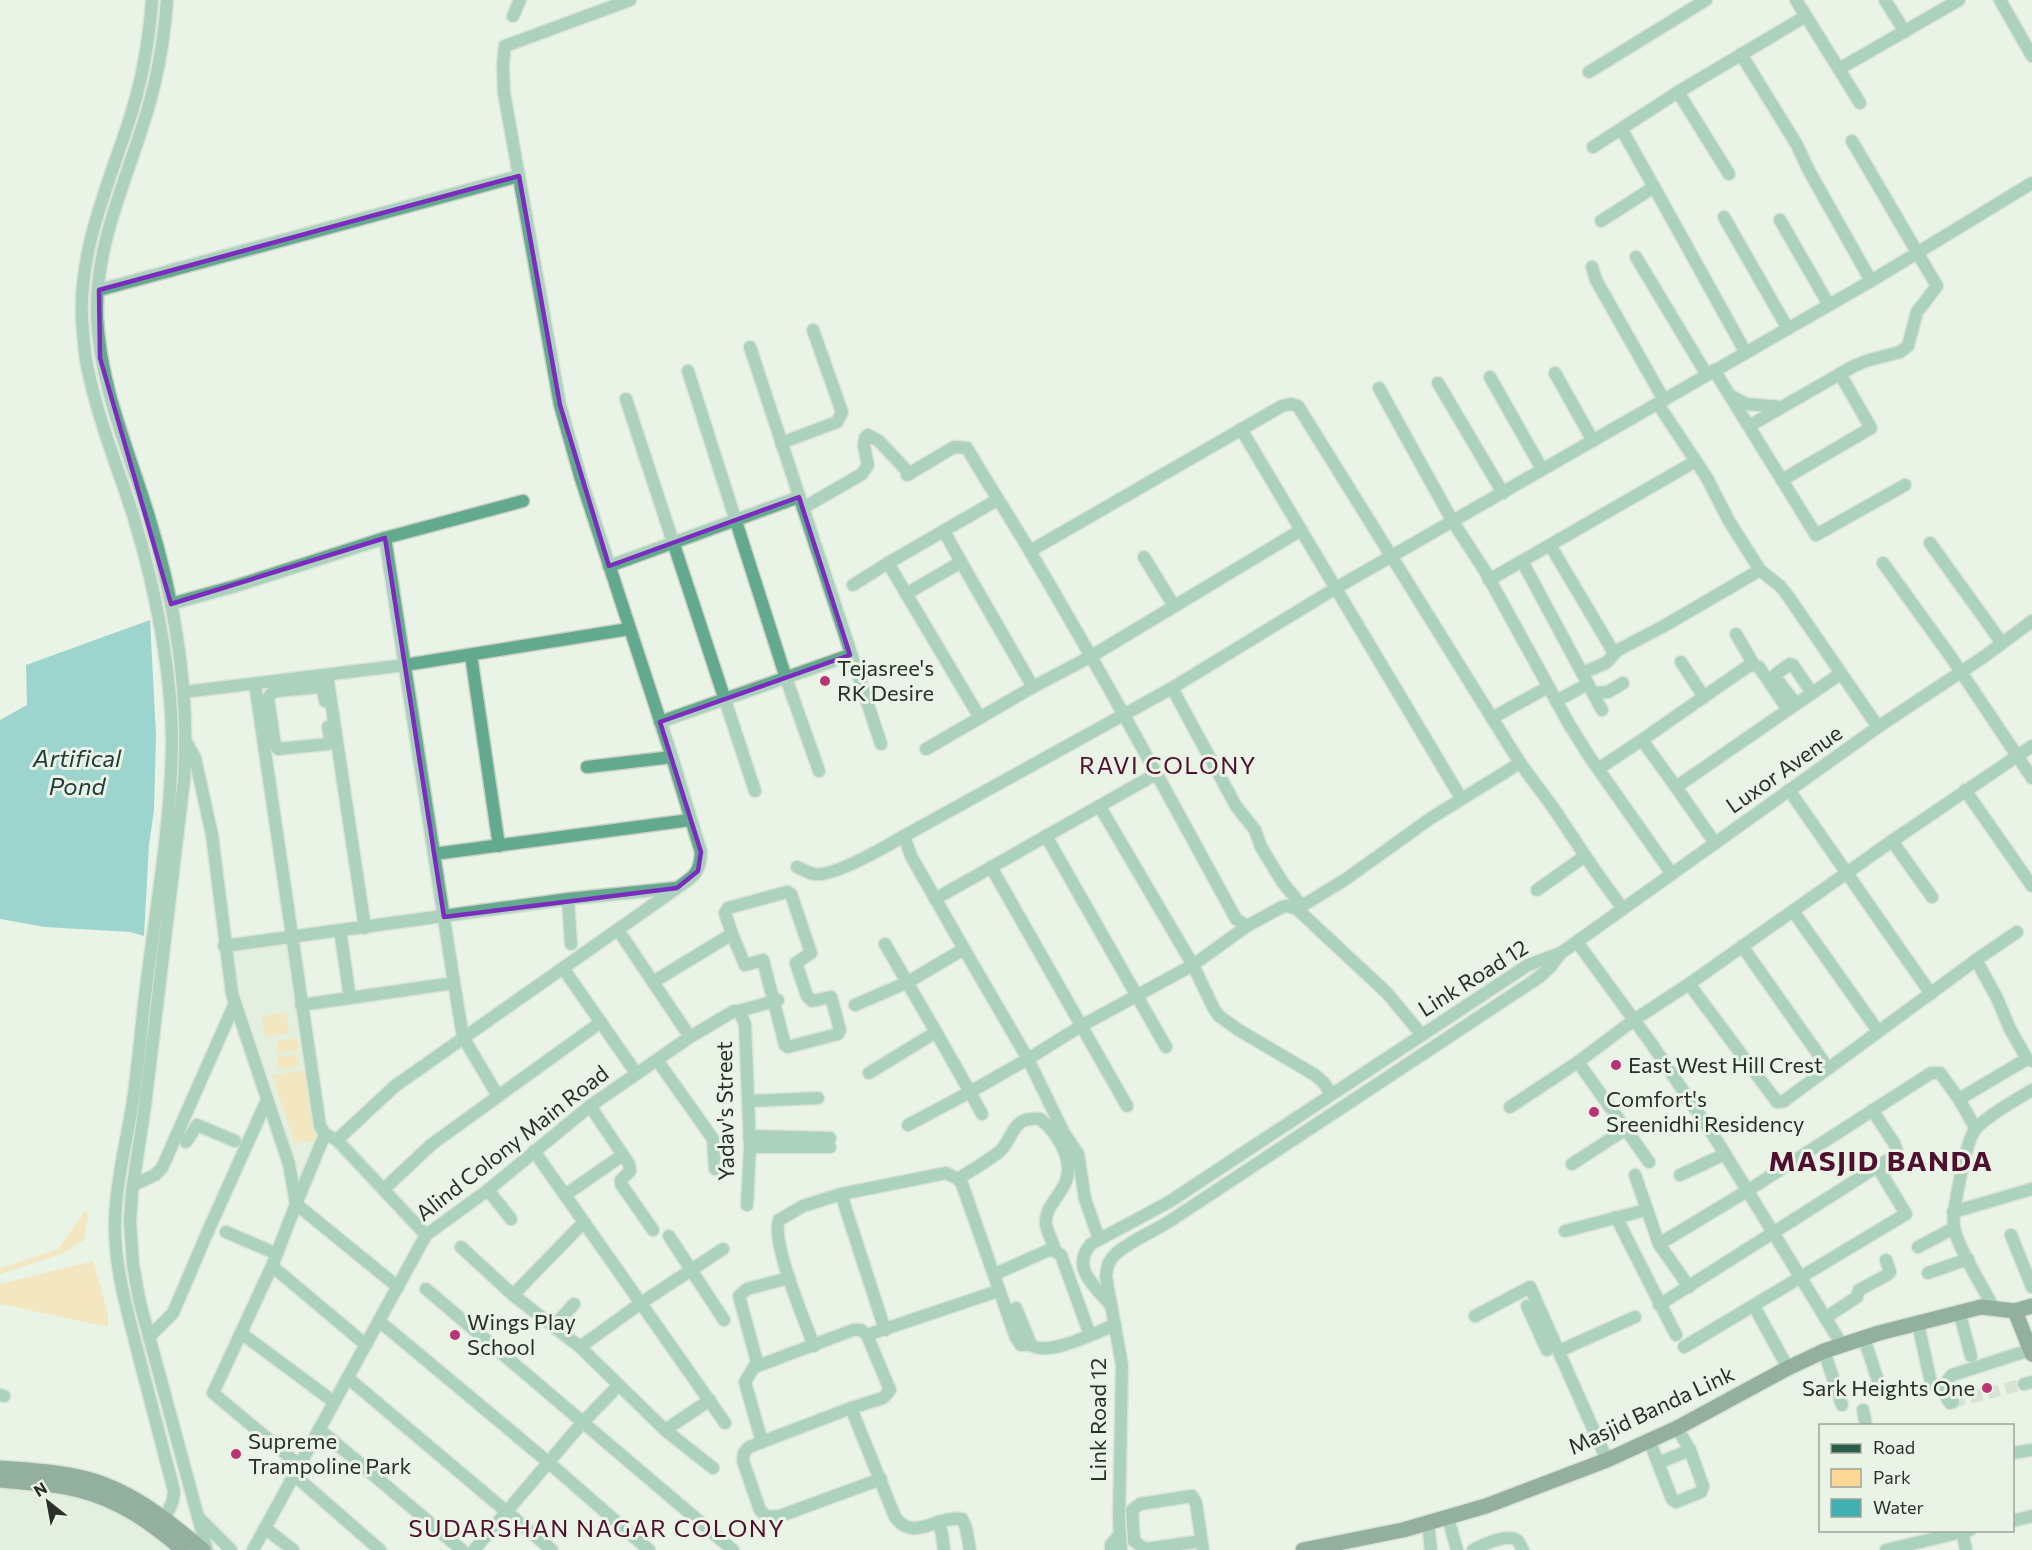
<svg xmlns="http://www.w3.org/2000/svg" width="2032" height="1550" font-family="Commissioner,sans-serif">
	<rect width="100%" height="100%" fill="#eaf4e6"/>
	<!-- built -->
	<g fill="#dbebd7">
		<polygon points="293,936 325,1134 296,1204 224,946"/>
		<polygon points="0,1485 58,1490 99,1500 135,1519 174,1550 0,1550"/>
	</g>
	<!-- green -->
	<g fill="#fdd794">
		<polygon points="286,1012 289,1033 265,1037 262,1016"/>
		<polygon points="298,1038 299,1050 278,1053 277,1041"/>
		<polygon points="297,1054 299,1067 279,1070 277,1057"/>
		<polygon points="306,1070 318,1141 295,1143 272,1075"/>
		<polygon points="86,1210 88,1216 84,1240 61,1254 0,1274 0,1268 58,1249"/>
		<polygon points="93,1261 108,1313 108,1327 0,1304 0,1284"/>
	</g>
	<!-- water -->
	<polygon fill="#40b0b1" points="150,620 156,735 154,810 149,845 144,936 130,932 45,927 0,919 0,720 27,705 26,665"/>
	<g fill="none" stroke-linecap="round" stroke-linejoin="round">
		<!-- minor-tunnel -->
		<polyline stroke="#c4cdc0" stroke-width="12" stroke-dasharray="12 6" stroke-linecap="butt" points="1953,1402 2024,1384"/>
		<!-- minor casing -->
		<g stroke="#c8d1c4" stroke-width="15">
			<g id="minor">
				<path d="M152,0C149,43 141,86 127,127C106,190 79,252 82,319C83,334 84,350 87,365C97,417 118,468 134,518C155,587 172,672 172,744C171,821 157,903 147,980C142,1018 139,1056 134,1094C128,1136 116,1179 115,1222C114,1268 128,1313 139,1357C151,1402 162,1446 174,1491L173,1500L165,1519"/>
				<path d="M167,0C164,44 156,86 142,128C122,190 95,250 97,316C100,387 129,451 149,517C175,602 190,692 184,780L145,1106L132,1192L130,1222L133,1265L140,1303L207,1550"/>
				<polyline points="1796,0 1860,103"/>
				<polyline points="1885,0 1905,32"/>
				<polyline points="2000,0 2032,56"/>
				<polyline points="513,16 520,0"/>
				<polyline points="1741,54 1797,145 1808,169 1871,281"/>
				<polyline points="1839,69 1959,0"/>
				<polyline points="1589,72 1706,0"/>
				<polyline points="1678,92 1729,174"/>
				<polyline points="1593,147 1678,92 1806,16"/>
				<polyline points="1654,187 1746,353"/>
				<polyline points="1724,217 1788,329"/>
				<polyline points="1780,220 1829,305"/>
				<polyline points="1601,221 1654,187 1622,130"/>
				<polyline points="1636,257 1707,375"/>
				<polyline points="1592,267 1596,280 1664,400"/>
				<polyline points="99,290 519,176"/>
				<polyline points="750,347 881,744"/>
				<polyline points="1714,370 1816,535 1905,485"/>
				<polyline points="688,371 786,678 819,771"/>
				<polyline points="1555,373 1593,441"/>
				<polyline points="1490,377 1542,469"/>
				<polyline points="1438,383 1503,493"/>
				<polyline points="1379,388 1453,522 1485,571 1569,724 1589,756 1672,874"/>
				<polyline points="1733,397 1746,404 1782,407"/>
				<polyline points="626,399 755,791"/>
				<polyline points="1658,404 1707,478 1729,521 1760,570 1780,586 1788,596 1878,727"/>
				<polyline points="1749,426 1854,366 1869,360 1900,352 1908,346 1917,312 1937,286 1852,141"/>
				<polyline points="1241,429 1301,530"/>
				<polyline points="781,443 837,422 842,412 813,330"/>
				<path d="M907,475L954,447L967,448C987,483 1010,517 1031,553C1102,673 1169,796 1236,919L1247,926L1282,907L1288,906L1297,909"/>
				<polyline points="1782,480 1871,428 1840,374"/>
				<polyline points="803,508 862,474 868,465 864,446 865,438 868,435 879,441 910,474"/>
				<polyline points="944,531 961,562"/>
				<polyline points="1930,543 2002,643"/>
				<polyline points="1550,545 1614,653"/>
				<polyline points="1030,551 1282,406 1291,404 1298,406 1520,763"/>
				<polyline points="1144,557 1174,606"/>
				<polyline points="1522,561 1602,710"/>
				<polyline points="888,563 980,718"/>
				<polyline points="1883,563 1951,657 2032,778"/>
				<polyline points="609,566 799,497"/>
				<polyline points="1489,580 1696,461"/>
				<polyline points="853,585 888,563 997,500"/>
				<polyline points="906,594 961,562 1033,687"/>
				<polyline points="171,604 239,585 385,538 523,501"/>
				<polyline points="1736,634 1754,665"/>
				<polyline points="471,655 499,846"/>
				<polyline points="1681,662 1704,697"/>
				<polyline points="1582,673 1606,663 1618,650 1664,626 1760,570"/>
				<polyline points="327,675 365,928"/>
				<polyline points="276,682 277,691 272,693 268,698 275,745 278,749 328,744 330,738 328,727"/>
				<polyline points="255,684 320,1126 325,1134 337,1140 426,1235"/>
				<polyline points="1172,688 1236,806 1255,830 1261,847 1283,883 1302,906"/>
				<polyline points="277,691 319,687 323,690 325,701"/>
				<polyline points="184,692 405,665 629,629"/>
				<polyline points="1593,693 1608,692 1623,683"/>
				<polyline points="1556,701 1588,684"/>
				<polyline points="1796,704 1775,677 1776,674 1790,664 1793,665 1812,693"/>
				<polyline points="1788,710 1759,667 1754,665 1747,667 1718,687 1642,740 1676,787 1840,674"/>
				<polyline points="1492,718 1548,687"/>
				<polyline points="660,722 850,655"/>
				<polyline points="186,742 195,758 212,835 232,994 289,1164 296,1204 272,1266 366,1345"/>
				<polyline points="926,749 1033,687 1090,657 1301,530 1461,798"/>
				<polyline points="587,767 672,757"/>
				<polyline points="1598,769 1642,740"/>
				<polyline points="1676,787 1715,843"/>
				<polyline points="1789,790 1931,994"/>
				<polyline points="1965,790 2032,886"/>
				<polyline points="1100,807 1193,965 1214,1009 1219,1016 1237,1029 1315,1075 1324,1083 1331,1094"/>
				<polyline points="1046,836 1166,1047"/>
				<polyline points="1892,841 1932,897"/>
				<polyline points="434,854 690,820"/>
				<path d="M797,867C802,869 808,873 814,874C832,878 887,846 904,836"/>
				<polyline points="991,867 1127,1106"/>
				<polyline points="1537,890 1585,856"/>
				<polyline points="568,899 571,944"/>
				<polyline points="935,899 1156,774"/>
				<polyline points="1793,911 1878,1031"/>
				<polyline points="340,930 350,998"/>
				<polyline points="618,930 690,1037"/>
				<polyline points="1577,942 1651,1043 1717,1141 1842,1345"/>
				<polyline points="885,944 936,1032"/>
				<polyline points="224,946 568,899 676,888"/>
				<polyline points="1742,946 1828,1068"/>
				<polyline points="964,949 911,856 904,836 1172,688 1336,588 1871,281 2032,183"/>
				<polyline points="1976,960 1997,998 2010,1029 2027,1059 2032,1061"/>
				<polyline points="563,968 636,1073"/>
				<polyline points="653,982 732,934 725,913 728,908 787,892 791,894 811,953 796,963 807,996 812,1001 831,997 840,1030 838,1034 788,1047 785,1045 763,960 745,965 732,934"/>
				<polyline points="454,983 463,1037 498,1096"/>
				<polyline points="1689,984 1777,1102 1784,1101 1976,960 2017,932"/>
				<polyline points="301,1005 454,983 385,538"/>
				<polyline points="855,1005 908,982 964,949 1028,1059 1064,1133 1078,1154 1085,1199 1099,1239"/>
				<polyline points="739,1011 778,1000"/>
				<polyline points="1422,1035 1387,993 1297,909 1346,879 1431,818 1520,763 1552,806 1594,869 1623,909"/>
				<polyline points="657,1060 713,1139 715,1169"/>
				<polyline points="1578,1062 1649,1162"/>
				<polyline points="869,1073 936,1032 970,1092 1028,1059 1081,1026 1193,965 1247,926"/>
				<polyline points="1959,1099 1976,1129"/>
				<polyline points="748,1101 818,1098"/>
				<polyline points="590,1106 629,1164 630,1171 621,1180 621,1184 653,1230"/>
				<polyline points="1510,1107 1578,1062 1634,1020 1689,984 1892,841 2032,746"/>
				<polyline points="908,1125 970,1092 982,1114"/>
				<polyline points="325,1134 296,1204 398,1287"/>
				<polyline points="749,1136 830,1138"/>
				<path d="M337,1140L395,1086L677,888C693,877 700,874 701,852L672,757L581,479L560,405L504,93L503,64L505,46L630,0"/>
				<polyline points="186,1142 197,1125 235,1141"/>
				<polyline points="750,1147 830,1147"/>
				<polyline points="534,1151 725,1423"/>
				<polyline points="1572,1164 1626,1129"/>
				<polyline points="1635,1175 1659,1244 1689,1287"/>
				<polyline points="1680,1175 1725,1154"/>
				<path d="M958,1179C972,1170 986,1162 999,1152C1015,1138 1010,1116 1040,1119C1057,1131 1074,1161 1066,1181C1061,1195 1044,1208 1046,1224C1047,1232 1053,1242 1055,1251"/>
				<polyline points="133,1185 155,1175 162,1168 235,1003"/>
				<polyline points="384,1189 432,1144 601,1022"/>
				<polyline points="488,1190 511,1219"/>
				<polyline points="841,1194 885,1330"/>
				<polyline points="565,1195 617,1159"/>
				<polyline points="1953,1212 2032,1189"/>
				<polyline points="1616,1217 1676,1335"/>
				<polyline points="1565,1231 1646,1210"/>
				<polyline points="226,1232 277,1254"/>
				<polyline points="2011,1235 2032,1287"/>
				<polyline points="669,1236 724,1320"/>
				<polyline points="1659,1244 1747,1191 1931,1073 1940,1073 1959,1099 2027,1059"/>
				<polyline points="461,1247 513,1295 580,1347 665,1430 713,1468"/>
				<polyline points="1918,1247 1954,1228"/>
				<polyline points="272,1266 213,1393 299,1465"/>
				<polyline points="1928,1273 1968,1259"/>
				<polyline points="995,1274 1049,1250 1055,1251 1061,1255 1090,1335"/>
				<polyline points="789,1278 747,1289 739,1296 757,1362 745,1382 762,1442 749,1447 744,1453 743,1461 760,1510 767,1517 780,1516 881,1479"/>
				<polyline points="426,1289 733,1550"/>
				<polyline points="513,1295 584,1222"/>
				<path d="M1110,1304C1095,1287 1070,1267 1091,1244L1169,1202L1528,965L1561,953"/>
				<polyline points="1659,1305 1894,1156 1897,1151 1894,1143 1872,1110"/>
				<polyline points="1527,1306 1547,1350"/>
				<polyline points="1754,1306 1788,1368"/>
				<path d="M1993,1307C1982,1285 1959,1250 1954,1228C1951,1214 1966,1146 1973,1133C1980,1119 2018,1099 2032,1090"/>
				<path d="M1016,1308L1031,1345C1049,1357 1096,1332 1115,1325"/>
				<polyline points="1959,1311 1971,1356"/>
				<polyline points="1475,1316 1530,1287 1607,1460"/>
				<polyline points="1825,1318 1857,1297 1859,1290 1887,1275 1890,1272 1886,1260"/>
				<polyline points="379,1321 548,1462 649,1550"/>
				<polyline points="1918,1324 1931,1383"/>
				<polyline points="554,1326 574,1304"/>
				<polyline points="241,1333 334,1402"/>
				<polyline points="867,1335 998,1291"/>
				<polyline points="149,1337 173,1313 208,1231 267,1100"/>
				<polyline points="1864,1338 1881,1390"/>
				<path d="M814,1346C805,1321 771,1243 779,1220L803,1206L841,1194L946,1173L958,1179L962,1184L1016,1338L1021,1345H1031"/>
				<polyline points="580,1347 641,1303 723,1249"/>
				<polyline points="1684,1347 1906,1214 1877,1166"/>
				<polyline points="1559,1351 1635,1317"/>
				<polyline points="1824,1351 1842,1405"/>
				<path d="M755,1367L853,1330H861L867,1335L890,1390L883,1398L851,1408L895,1517C914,1543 936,1515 962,1519L966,1528L970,1550"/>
				<polyline points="348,1378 552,1550"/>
				<polyline points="2024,1384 2032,1382"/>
				<polyline points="0,1395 4,1396"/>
				<path d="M1953,1402L1950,1403C1943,1394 1944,1383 1952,1375L2030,1350"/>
				<polyline points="1863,1410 1866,1426"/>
				<polyline points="319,1429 462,1550"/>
				<polyline points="665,1430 710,1400"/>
				<polyline points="1649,1440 1672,1499 1676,1502 1701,1492 1703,1486 1690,1450 1677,1428"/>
				<polyline points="762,1442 851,1408"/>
				<polyline points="2012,1453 2032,1450"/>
				<polyline points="1658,1463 1690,1450"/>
				<polyline points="294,1475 380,1550"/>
				<polyline points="199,1518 231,1550"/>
				<polyline points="1448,1518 1457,1550"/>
				<polyline points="2012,1521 2032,1516"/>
				<polyline points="938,1522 942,1534 944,1550"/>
				<polyline points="1428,1523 1431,1550"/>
				<polyline points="265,1528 293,1550"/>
				<polyline points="1962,1530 1966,1550"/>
				<polyline points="1201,1540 1195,1542 1145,1549 1134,1541 1132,1510 1140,1504 1192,1496 1196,1503 1203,1550"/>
				<polyline points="253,1550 426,1235 488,1190 590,1106 690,1037 734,1011 739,1011 745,1024 750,1147 747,1205"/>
				<polyline points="474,1550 582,1423 619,1385"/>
				<polyline points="1111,1550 1111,1545 1119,1535"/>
				<path d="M1121,1550L1119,1519L1122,1365L1106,1277C1107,1270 1107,1264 1112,1258C1120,1246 1156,1230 1170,1221L1538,978L1550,967L1561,953L1878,727L1985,656L2032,621"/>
				<path d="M1473,1550C1482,1545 1509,1532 1518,1541C1519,1542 1522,1549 1523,1550"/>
				<polyline points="1886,1550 1970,1530"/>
			</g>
		</g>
		<!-- major casing -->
		<g stroke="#c8d1c4" stroke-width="18">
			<g id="major">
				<polyline points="2015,1311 2032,1354"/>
				<path d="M0,1468C26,1470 53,1471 79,1477C127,1487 166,1519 203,1550"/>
				<path d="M0,1480C26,1483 54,1483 79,1490C119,1500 152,1523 183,1550"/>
				<polyline points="1303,1550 1403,1530 1486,1506 1607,1460 1677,1428 1788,1368 1824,1351 1879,1333 1981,1307 2015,1311 2032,1306"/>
			</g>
		</g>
		<!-- minor -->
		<use href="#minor" stroke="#62a98d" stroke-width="12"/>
		<!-- major -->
		<use href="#major" stroke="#2a5c49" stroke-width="15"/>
	</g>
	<!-- marked area -->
	<path d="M0 0H2032V1550H0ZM519,176L560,405L609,566L799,497L850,655L660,722L701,852L698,871L677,888L444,917L385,538L171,604L100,358L99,290Z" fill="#eaf4e6" fill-opacity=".55" fill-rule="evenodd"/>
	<path fill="none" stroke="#7b2cbf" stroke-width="4.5" stroke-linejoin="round" d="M519,176L560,405L609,566L799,497L850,655L660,722L701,852L698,871L677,888L444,917L385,538L171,604L100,358L99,290Z"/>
	<!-- markers -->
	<g fill="#ba3475" stroke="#eaf4e6" stroke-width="2">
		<circle cx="825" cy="681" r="6"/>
		<circle cx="1616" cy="1065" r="6"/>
		<circle cx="1594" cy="1112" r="6"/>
		<circle cx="455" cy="1335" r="6"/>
		<circle cx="1987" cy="1388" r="6"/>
		<circle cx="236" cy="1454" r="6"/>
	</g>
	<g text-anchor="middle" stroke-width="6" stroke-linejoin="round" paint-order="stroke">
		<!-- poi labels -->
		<g font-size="22" fill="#2b2f2a" stroke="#eaf4e6" text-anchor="start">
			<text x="837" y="676">Tejasree's<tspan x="837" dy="25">RK Desire</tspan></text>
			<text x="1628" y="1073">East West Hill Crest</text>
			<text x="1606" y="1107">Comfort's<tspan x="1606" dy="25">Sreenidhi Residency</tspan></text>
			<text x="467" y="1330">Wings Play<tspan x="467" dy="25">School</tspan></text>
			<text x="1975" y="1396" text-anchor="end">Sark Heights One</text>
			<text x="248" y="1449">Supreme<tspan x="248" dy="25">Trampoline Park</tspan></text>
		</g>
		<!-- street labels -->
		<g font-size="22" fill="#2b2f2a" stroke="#eaf4e6">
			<text transform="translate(1784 769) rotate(-35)" y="8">Luxor Avenue</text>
			<text transform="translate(1473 978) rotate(-32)" y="8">Link Road 12</text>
			<text transform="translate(725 1111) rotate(-91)" y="8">Yadav's Street</text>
			<text transform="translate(512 1143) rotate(-38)" y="8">Alind Colony Main Road</text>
			<text transform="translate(1651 1410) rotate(-25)" y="8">Masjid Banda Link</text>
			<text transform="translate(1098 1420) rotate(-90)" y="8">Link Road 12</text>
		</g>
		<!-- water labels -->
		<g font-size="24" font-style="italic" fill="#213a3a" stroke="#eaf4e6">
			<text x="77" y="767">Artifical<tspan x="77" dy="28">Pond</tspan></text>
		</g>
		<!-- neighbourhood labels -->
		<g font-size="24" letter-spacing="1.5" fill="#500f2f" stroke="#eaf4e6">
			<text x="1168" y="774">RAVI COLONY</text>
			<text x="597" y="1537">SUDARSHAN NAGAR COLONY</text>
		</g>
		<!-- district labels -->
		<g font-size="28" font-weight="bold" letter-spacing="1.5" fill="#500f2f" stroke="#eaf4e6">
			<text x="1881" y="1171">MASJID BANDA</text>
		</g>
	</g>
	<!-- legend -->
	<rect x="1819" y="1424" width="195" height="108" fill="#eaf4e6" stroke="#9ea59b" stroke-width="1.5"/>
	<rect x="1831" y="1444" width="30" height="9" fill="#2a5c49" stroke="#9ea59b" stroke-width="1.5"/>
	<text x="1873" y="1454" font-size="18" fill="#2b2f2a">Road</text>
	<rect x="1831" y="1469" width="30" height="18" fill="#fdd794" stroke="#9ea59b" stroke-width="1.5"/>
	<text x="1873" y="1484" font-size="18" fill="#2b2f2a">Park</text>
	<rect x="1831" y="1499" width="30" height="18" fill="#40b0b1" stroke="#9ea59b" stroke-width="1.5"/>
	<text x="1873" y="1514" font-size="18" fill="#2b2f2a">Water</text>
	<!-- north arrow -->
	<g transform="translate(48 1502) rotate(329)" stroke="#eaf4e6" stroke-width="4.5" paint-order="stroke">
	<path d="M0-4.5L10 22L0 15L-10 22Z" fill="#2b2f2a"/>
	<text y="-9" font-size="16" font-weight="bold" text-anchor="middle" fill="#2b2f2a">N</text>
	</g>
</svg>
